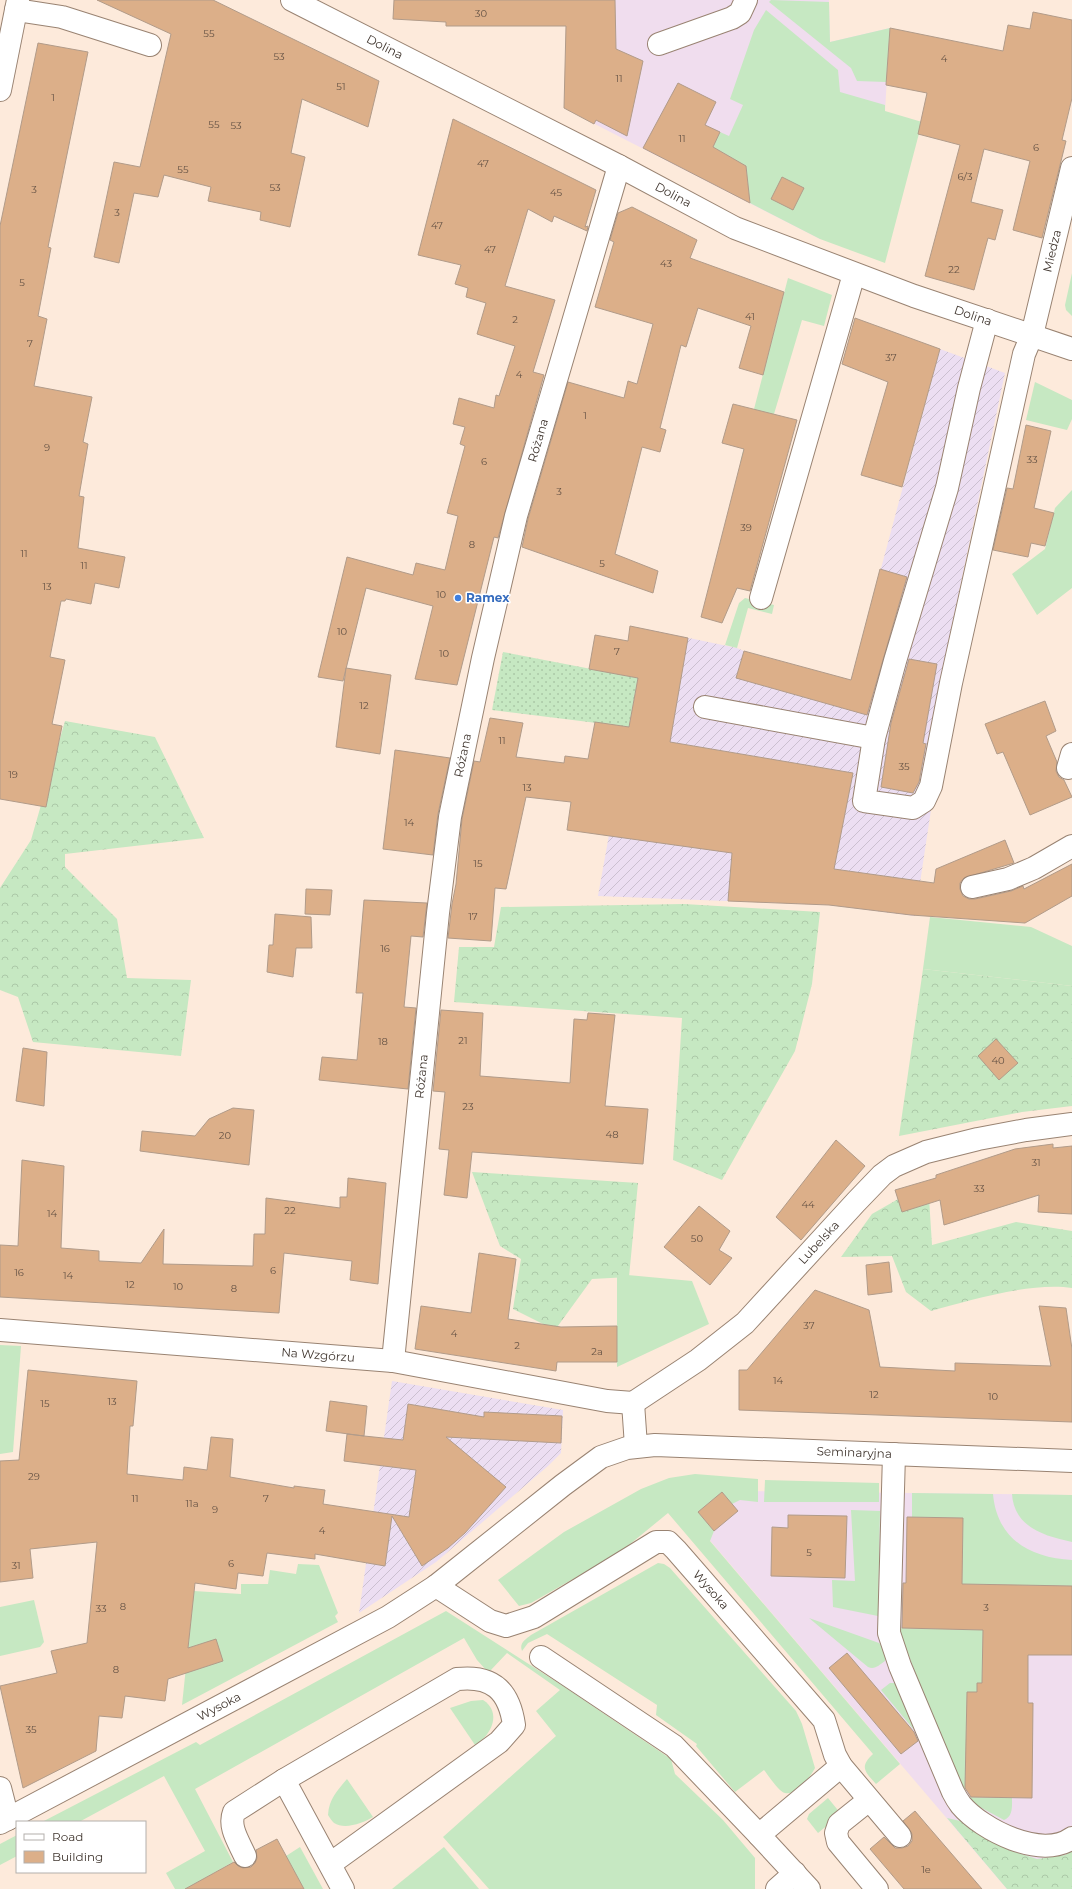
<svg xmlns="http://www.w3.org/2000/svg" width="1072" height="1889" font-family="Montserrat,sans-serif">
	<defs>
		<pattern id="industrial-furrows" width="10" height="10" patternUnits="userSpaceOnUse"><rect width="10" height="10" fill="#ecdef2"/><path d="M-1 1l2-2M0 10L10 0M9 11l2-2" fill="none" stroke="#cbbfd0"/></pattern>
		<pattern id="forest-crowns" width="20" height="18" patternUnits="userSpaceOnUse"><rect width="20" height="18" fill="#c6e8c2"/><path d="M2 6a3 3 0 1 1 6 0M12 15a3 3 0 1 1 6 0" fill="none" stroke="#abc8a7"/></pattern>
		<pattern id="garden-dots" width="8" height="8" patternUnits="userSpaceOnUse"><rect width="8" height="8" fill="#c6e8c2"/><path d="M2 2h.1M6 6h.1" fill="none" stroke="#abc8a7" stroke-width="1.8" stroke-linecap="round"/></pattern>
	</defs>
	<rect width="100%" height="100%" fill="#fdeadb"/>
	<!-- industrial -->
	<g fill="url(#industrial-furrows)">
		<polygon points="940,349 1005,373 927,744 918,794 931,810 915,916 829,905 598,896 646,629 737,648 744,651 851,680"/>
		<polygon points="392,1381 563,1410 561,1453 548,1466 436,1562 359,1613"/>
	</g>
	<!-- education -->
	<g fill="#f0ddee">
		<polygon points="582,0 829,0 830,42 890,28 885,111 820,239 579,116"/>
		<polygon points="667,1490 1072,1495 1072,1889 1007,1889"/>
	</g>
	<!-- grass -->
	<g fill="#c6e8c2">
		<polygon points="771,0 829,2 830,42 890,28 886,82 857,81 851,68 769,2"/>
		<polygon points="766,10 838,70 840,92 885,105 885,111 922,122 885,263 820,239 750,203 746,166 713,147 720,132 729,136 743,105 730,99 754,30"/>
		<polygon points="1072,273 1072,316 1066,310 1065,305"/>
		<polygon points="788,278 832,295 824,326 802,320 774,414 767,413 740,463"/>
		<polygon points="1035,382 1072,400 1072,419 1067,430 1026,420"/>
		<polygon points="1072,490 1072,588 1037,615 1012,574 1045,549 1055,508"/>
		<polygon points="745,598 774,605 772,614 748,608 737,648 725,645 739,603"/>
		<polygon points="930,917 1031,927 1072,946 1072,986 923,969"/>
		<polygon points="617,1274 692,1281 709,1324 617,1367"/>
		<polygon points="0,1345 21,1346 13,1452 0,1454"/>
		<path d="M695,1474L758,1479V1502L740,1500L732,1504L722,1492L698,1512L714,1531L710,1541L900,1764L876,1784C865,1772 859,1767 873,1754L668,1513L624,1549L608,1559L531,1603L519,1606L498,1580L564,1532L641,1489L669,1478Z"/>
		<polygon points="765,1480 879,1483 879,1502 764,1502"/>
		<path d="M912,1493L993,1494C997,1539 1030,1558 1072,1560V1586L962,1584L963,1518L912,1517Z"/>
		<path d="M1012,1494L1072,1495V1542C1044,1536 1014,1527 1012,1494Z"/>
		<polygon points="851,1510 880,1511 878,1616 833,1607 832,1580 855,1581"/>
		<path d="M658,1563L664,1564L670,1568L796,1711L802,1724L815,1768C811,1776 796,1796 785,1793C779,1792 768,1775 764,1770L735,1792L696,1746L697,1744L656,1715L657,1705L547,1634L528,1643L522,1651C519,1643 525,1640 531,1635Z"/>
		<polygon points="298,1564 319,1565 338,1613 335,1616 338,1622 182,1705 194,1591 241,1594 241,1584 268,1584 270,1570 296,1574"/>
		<polygon points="34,1600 44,1642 40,1647 0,1656 0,1607"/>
		<polygon points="446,1611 563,1686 671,1759 675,1774 723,1820 755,1858 755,1889 489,1889 443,1837 556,1736 536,1711 560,1690 507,1653 490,1671 487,1671 477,1660 464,1638 195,1789 233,1862 196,1883 199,1889 175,1889 166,1873 205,1851 164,1776 79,1822 42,1822 196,1742 200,1745"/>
		<path d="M809,1618L879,1643L885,1649V1661C879,1665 875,1670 868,1667Z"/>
		<path d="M900,1628L983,1630L982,1683H977V1692H967L965,1797L1012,1798C1012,1807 1013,1816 1004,1820L963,1798L901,1635Z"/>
		<polygon points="890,1683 896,1683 900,1689 914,1730 881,1690"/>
		<path d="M483,1700C502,1712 492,1735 475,1745L450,1708L471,1701Z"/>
		<path d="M347,1779L373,1817C363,1823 345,1830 334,1823C332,1821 329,1817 328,1815C329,1799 337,1791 347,1779Z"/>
		<polygon points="828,1798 841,1814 818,1833 807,1819 809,1814"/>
		<polygon points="17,1835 17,1856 0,1865 0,1844"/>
		<polygon points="300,1847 323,1889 304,1889 286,1856"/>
		<polygon points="444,1847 479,1889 392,1889"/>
	</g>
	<!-- forest -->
	<g fill="url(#forest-crowns)">
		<polygon points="65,721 155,737 204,838 65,854 65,867 117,919 127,978 191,980 181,1056 33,1042 18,997 0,990 0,888 31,840"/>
		<polygon points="684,904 820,912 812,984 795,1051 722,1180 673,1160 682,1018 454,1002 459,947 494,947 501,907"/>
		<polygon points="923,969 1072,986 1072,1106 1022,1112 899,1136"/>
		<polygon points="472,1172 638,1183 629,1277 592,1279 555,1330 513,1309 521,1259 500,1246"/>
		<path d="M928,1182L932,1245L1016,1222L1072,1231V1288C1031,1282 971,1300 931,1311L906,1292L892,1256L841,1257L872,1214Z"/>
		<polygon points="947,1818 965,1822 1009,1850 1037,1859 1065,1855 1072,1851 1072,1889 1007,1889"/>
	</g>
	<!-- garden -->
	<polygon fill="url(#garden-dots)" points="503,652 638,678 629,727 492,710"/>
	<!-- building -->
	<g fill="#dcaf89" stroke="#b19b89">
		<polygon points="97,0 213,0 379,81 368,127 302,99 291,153 305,157 290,227 260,220 261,212 208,201 211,187 164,175 158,197 134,193 119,263 94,257 114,162 140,167 171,34"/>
		<polygon points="394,0 615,0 616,49 643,61 627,136 596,120 594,124 564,108 566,26 446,26 446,22 393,19"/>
		<polygon points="1033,12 1072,20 1072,98 1062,140 1066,141 1042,238 1013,230 1030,161 984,149 971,202 1003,210 995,240 988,238 974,290 925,276 960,145 918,134 927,93 886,85 890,28 1003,51 1008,25 1030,29"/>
		<polygon points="38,43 88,52 48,247 51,248 38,316 47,319 34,386 92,397 83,442 88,444 79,496 84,497 78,548 125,557 119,588 95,583 91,604 66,599 65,601 61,601 50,657 65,660 52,724 62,726 46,807 0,799 0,226"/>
		<polygon points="678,83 716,102 705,125 720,132 713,147 746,166 750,203 643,148"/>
		<polygon points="453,119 596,190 585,227 588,226 587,231 554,216 552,222 528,209 505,286 555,300 533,372 544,375 498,538 494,537 457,685 415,679 433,606 366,588 343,681 318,677 347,557 413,575 416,563 445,570 458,516 447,513 465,446 460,444 465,427 453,424 459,398 494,408 496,395 499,396 515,346 477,334 486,303 466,297 468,288 455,284 461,265 418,255"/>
		<polygon points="782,177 804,188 793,210 771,199"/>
		<polygon points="632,207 697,240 690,258 784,292 763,375 739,368 751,326 698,308 686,347 681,345 660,428 666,430 660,452 642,447 615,554 658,571 653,593 522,547 528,519 568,382 624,398 628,381 637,384 653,324 595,307 614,242 610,240 618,213"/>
		<polygon points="855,318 940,349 902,487 861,475 888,382 842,364"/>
		<polygon points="733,404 797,420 750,591 737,588 722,623 701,617 744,449 722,443"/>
		<polygon points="1026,425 1051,431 1034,508 1054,513 1045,546 1031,543 1028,557 993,550 1007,488 1013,489"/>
		<polygon points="880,569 907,577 867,715 736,678 744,651 851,680"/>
		<polygon points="630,626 688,638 670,742 853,773 834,869 934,883 936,869 1005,840 1014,863 964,878 960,883 960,889 963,896 969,899 975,899 1011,891 1023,886 1024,889 1072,864 1072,896 1025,923 911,915 829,905 728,901 732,853 567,830 571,802 526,797 506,889 495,888 491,941 448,938 452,904 456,884 462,819 474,761 480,762 490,718 523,723 516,757 564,763 565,756 588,759 595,722 629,727 638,678 589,669 595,635 628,641"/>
		<polygon points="909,659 937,664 923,743 926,744 919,782 913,793 881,787 891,723"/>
		<polygon points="346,668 391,675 380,754 336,747"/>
		<polygon points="1045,701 1056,731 1046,736 1057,762 1056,771 1059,777 1064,780 1072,797 1030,815 1003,752 997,754 985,724"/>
		<polygon points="395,750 450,758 438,814 433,855 383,849"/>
		<polygon points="306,889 332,890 330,915 305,914"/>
		<polygon points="364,900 427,903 423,937 411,936 404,1007 416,1008 408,1089 319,1080 322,1057 357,1060 363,993 356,993"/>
		<polygon points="275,914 311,917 312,948 296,948 293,977 267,972 269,945 273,945"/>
		<polygon points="441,1010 483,1013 480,1076 570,1083 574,1019 587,1020 588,1013 615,1015 605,1106 648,1109 643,1164 472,1152 467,1198 444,1195 449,1150 439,1149 445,1092 433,1091"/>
		<polygon points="996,1039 1018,1063 999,1080 978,1056"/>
		<polygon points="23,1048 47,1052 44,1106 16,1101"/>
		<polygon points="233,1108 254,1110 249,1165 140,1151 142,1131 195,1136 209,1119"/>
		<polygon points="836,1140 865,1166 801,1240 776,1217"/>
		<polygon points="1053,1144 1053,1148 1072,1146 1072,1214 1038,1212 1039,1195 944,1225 940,1200 902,1212 895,1190 936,1178 936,1175 1015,1149"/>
		<polygon points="22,1160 64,1166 61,1248 99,1251 99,1261 141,1263 164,1229 163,1264 253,1266 254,1234 265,1234 266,1198 340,1208 340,1197 347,1197 348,1178 386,1183 378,1284 350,1280 352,1261 284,1253 279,1313 0,1297 0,1245 18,1246"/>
		<polygon points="699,1206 730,1231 719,1250 732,1258 710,1285 664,1247"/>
		<polygon points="479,1253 516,1259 508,1319 561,1327 617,1326 617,1362 557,1362 556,1371 415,1349 421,1306 471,1313"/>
		<polygon points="889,1262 892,1292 868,1295 866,1265"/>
		<polygon points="815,1290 869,1310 880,1367 955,1371 955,1363 1051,1366 1039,1306 1066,1308 1072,1349 1072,1422 739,1410 739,1370 747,1370"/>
		<polygon points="28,1370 137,1381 133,1426 130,1426 127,1474 183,1480 184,1467 207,1470 211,1437 233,1439 230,1477 294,1488 294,1486 325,1490 323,1504 409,1517 416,1470 344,1461 347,1434 364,1436 326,1431 330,1401 367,1406 364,1436 403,1440 408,1404 484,1417 484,1412 562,1416 561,1443 446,1437 506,1487 465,1533 448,1548 422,1566 392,1516 385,1566 315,1554 315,1559 267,1553 263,1576 238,1573 236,1589 195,1583 188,1648 216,1639 223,1661 168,1679 165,1701 125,1696 122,1718 99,1716 96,1751 23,1788 0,1686 57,1673 51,1651 87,1643 97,1542 30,1549 33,1578 0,1582 0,1461 19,1460"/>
		<polygon points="722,1492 738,1511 714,1531 698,1512"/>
		<polygon points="788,1515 847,1516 845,1578 771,1576 772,1527 788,1528"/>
		<polygon points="907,1517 963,1518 962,1584 1072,1586 1072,1655 1028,1655 1028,1703 1033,1703 1032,1798 971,1797 965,1788 967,1692 977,1692 977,1683 982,1683 983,1630 902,1628 903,1583 906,1583"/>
		<polygon points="847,1653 914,1732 918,1741 901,1754 829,1668"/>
		<polygon points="915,1811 926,1824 982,1889 904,1889 870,1849 884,1837 895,1848 902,1848 908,1846 912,1841 912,1834 903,1821"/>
		<polygon points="277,1839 304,1889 185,1889 234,1862 238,1866 243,1868 251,1867 255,1863 257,1858 256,1850"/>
	</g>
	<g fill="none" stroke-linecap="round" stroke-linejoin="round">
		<!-- minor casing -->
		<g stroke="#998372" stroke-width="24">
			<g id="minor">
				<path id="s1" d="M292,0L619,166L735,228L914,296L1072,349"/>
				<polyline points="16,10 62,17 150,45"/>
				<polyline points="659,44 732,18 740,13 746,0"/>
				<polyline points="0,90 18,0"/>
				<path id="s2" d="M987,320L969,388L947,488L895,661L874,738L864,801L913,808L924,801L931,786L951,683L1024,354L1032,335L1072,168"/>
				<polyline points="761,598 854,274"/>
				<polyline points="705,707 874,738"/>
				<polyline points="1068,768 1072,754"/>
				<polyline points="972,887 1008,879 1034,868 1072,846"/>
				<path id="s3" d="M0,1330L393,1361L607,1401L633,1403"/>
				<path id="s4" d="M393,1361L438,913L450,817L483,658L516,516L619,166"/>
				<path id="s5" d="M633,1403L698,1360L745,1323L856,1202L882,1175L894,1166L926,1152L978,1139L1026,1130L1072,1124"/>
				<polyline points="633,1403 636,1446"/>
				<path d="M894,1454L889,1633L900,1666L953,1792C955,1796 958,1801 961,1805C982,1830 1042,1860 1072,1838"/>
				<path id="s6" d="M436,1586L490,1621L506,1626L534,1617L656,1542H668L676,1550L824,1720L835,1755L841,1766L900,1836"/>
				<polyline points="541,1657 674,1746 759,1835"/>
				<polyline points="0,1788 8,1819"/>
				<polyline points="869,1800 839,1824 836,1833 838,1842 877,1889"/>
				<path id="s7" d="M0,1823L388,1617L436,1586L563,1485L601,1457L627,1448L655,1445L1072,1461"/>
				<path d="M245,1856C239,1842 228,1827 234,1812L284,1780"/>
				<path d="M330,1864L499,1742L514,1725C509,1690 492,1675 457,1679L284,1780L343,1889"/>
				<polyline points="777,1889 795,1873"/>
				<polyline points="809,1889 759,1835 841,1766"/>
			</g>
		</g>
		<!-- minor -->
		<use href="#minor" stroke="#fff" stroke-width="22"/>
	</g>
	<!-- markers -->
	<circle fill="#3f7fe0" stroke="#fff" stroke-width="1.5" cx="458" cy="598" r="4"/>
	<g text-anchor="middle" stroke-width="3" stroke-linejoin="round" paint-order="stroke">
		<!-- number labels -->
		<g font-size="10" fill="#675446">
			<text x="481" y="17">30</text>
			<text x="209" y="37">55</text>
			<text x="279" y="60">53</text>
			<text x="944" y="62">4</text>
			<text x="619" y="82">11</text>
			<text x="341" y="90">51</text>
			<text x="53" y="101">1</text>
			<text x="214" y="128">55</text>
			<text x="236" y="129">53</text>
			<text x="682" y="142">11</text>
			<text x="1036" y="151">6</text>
			<text x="483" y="167">47</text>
			<text x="183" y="173">55</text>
			<text x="965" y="180">6/3</text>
			<text x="275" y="191">53</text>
			<text x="34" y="193">3</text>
			<text x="556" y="196">45</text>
			<text x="117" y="216">3</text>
			<text x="437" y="229">47</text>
			<text x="490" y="253">47</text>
			<text x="666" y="267">43</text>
			<text x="954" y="273">22</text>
			<text x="22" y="286">5</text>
			<text x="750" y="320">41</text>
			<text x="515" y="323">2</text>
			<text x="30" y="347">7</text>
			<text x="891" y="361">37</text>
			<text x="519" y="378">4</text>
			<text x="585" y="419">1</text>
			<text x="47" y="451">9</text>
			<text x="1032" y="463">33</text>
			<text x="484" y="465">6</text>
			<text x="559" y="495">3</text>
			<text x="746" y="531">39</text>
			<text x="472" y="548">8</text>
			<text x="24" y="557">11</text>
			<text x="602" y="567">5</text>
			<text x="84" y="569">11</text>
			<text x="47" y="590">13</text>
			<text x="441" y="598">10</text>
			<text x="342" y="635">10</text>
			<text x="617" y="655">7</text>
			<text x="444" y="657">10</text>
			<text x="364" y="709">12</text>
			<text x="502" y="744">11</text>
			<text x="904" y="770">35</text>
			<text x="13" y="778">19</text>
			<text x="527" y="791">13</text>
			<text x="409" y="826">14</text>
			<text x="478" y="867">15</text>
			<text x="473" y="920">17</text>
			<text x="385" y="952">16</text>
			<text x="463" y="1044">21</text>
			<text x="383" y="1045">18</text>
			<text x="998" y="1064">40</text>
			<text x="468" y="1110">23</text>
			<text x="612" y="1138">48</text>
			<text x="225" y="1139">20</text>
			<text x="1036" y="1166">31</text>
			<text x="979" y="1192">33</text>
			<text x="808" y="1208">44</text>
			<text x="290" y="1214">22</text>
			<text x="52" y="1217">14</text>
			<text x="697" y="1242">50</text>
			<text x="273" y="1274">6</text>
			<text x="19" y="1276">16</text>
			<text x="68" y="1279">14</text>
			<text x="130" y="1288">12</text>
			<text x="178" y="1290">10</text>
			<text x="234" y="1292">8</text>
			<text x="809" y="1329">37</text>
			<text x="454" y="1337">4</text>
			<text x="517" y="1349">2</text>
			<text x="597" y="1355">2a</text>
			<text x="778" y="1384">14</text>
			<text x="874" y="1398">12</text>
			<text x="993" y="1400">10</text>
			<text x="112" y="1405">13</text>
			<text x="45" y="1407">15</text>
			<text x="34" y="1480">29</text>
			<text x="135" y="1502">11</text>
			<text x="266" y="1502">7</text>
			<text x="192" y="1507">11a</text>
			<text x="215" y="1513">9</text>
			<text x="322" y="1534">4</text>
			<text x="809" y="1556">5</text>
			<text x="231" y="1567">6</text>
			<text x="16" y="1569">31</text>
			<text x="123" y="1610">8</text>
			<text x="986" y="1611">3</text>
			<text x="101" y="1612">33</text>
			<text x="116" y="1673">8</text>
			<text x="31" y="1733">35</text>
			<text x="926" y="1873">1e</text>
		</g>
		<!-- street labels -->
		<g font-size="12" fill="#40362f" stroke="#fff">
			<text dy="4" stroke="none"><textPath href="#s1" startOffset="104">Dolina</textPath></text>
			<text dy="4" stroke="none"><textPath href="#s1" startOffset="428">Dolina</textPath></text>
			<text dy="4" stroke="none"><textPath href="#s2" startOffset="1125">Miedza</textPath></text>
			<text dy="4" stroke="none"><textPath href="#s1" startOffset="752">Dolina</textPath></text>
			<text dy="4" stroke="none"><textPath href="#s4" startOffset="934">Różana</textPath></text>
			<text dy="4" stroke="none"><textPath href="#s4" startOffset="610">Różana</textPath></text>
			<text dy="4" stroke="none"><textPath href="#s4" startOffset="286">Różana</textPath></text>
			<text dy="4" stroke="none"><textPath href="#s5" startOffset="247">Lubelska</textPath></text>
			<text dy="4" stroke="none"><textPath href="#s3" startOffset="319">Na Wzgórzu</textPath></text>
			<text dy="4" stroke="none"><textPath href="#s7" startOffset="961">Seminaryjna</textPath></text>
			<text dy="4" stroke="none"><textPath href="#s6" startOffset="330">Wysoka</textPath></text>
			<text dy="4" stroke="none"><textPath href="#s7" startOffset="248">Wysoka</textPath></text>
		</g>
		<!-- shop labels -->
		<g font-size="12" font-weight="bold" fill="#366cbe" stroke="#fff" text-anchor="start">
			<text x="466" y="602">Ramex</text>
		</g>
	</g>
	<!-- legend -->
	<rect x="16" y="1821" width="130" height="52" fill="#ffffff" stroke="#b3afac"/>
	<rect x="24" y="1834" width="20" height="6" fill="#ffffff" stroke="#b3afac"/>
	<text x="52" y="1841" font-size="12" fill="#40362f">Road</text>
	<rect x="24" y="1851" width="20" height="12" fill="#dcaf89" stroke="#b3afac"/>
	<text x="52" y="1861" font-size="12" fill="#40362f">Building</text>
</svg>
